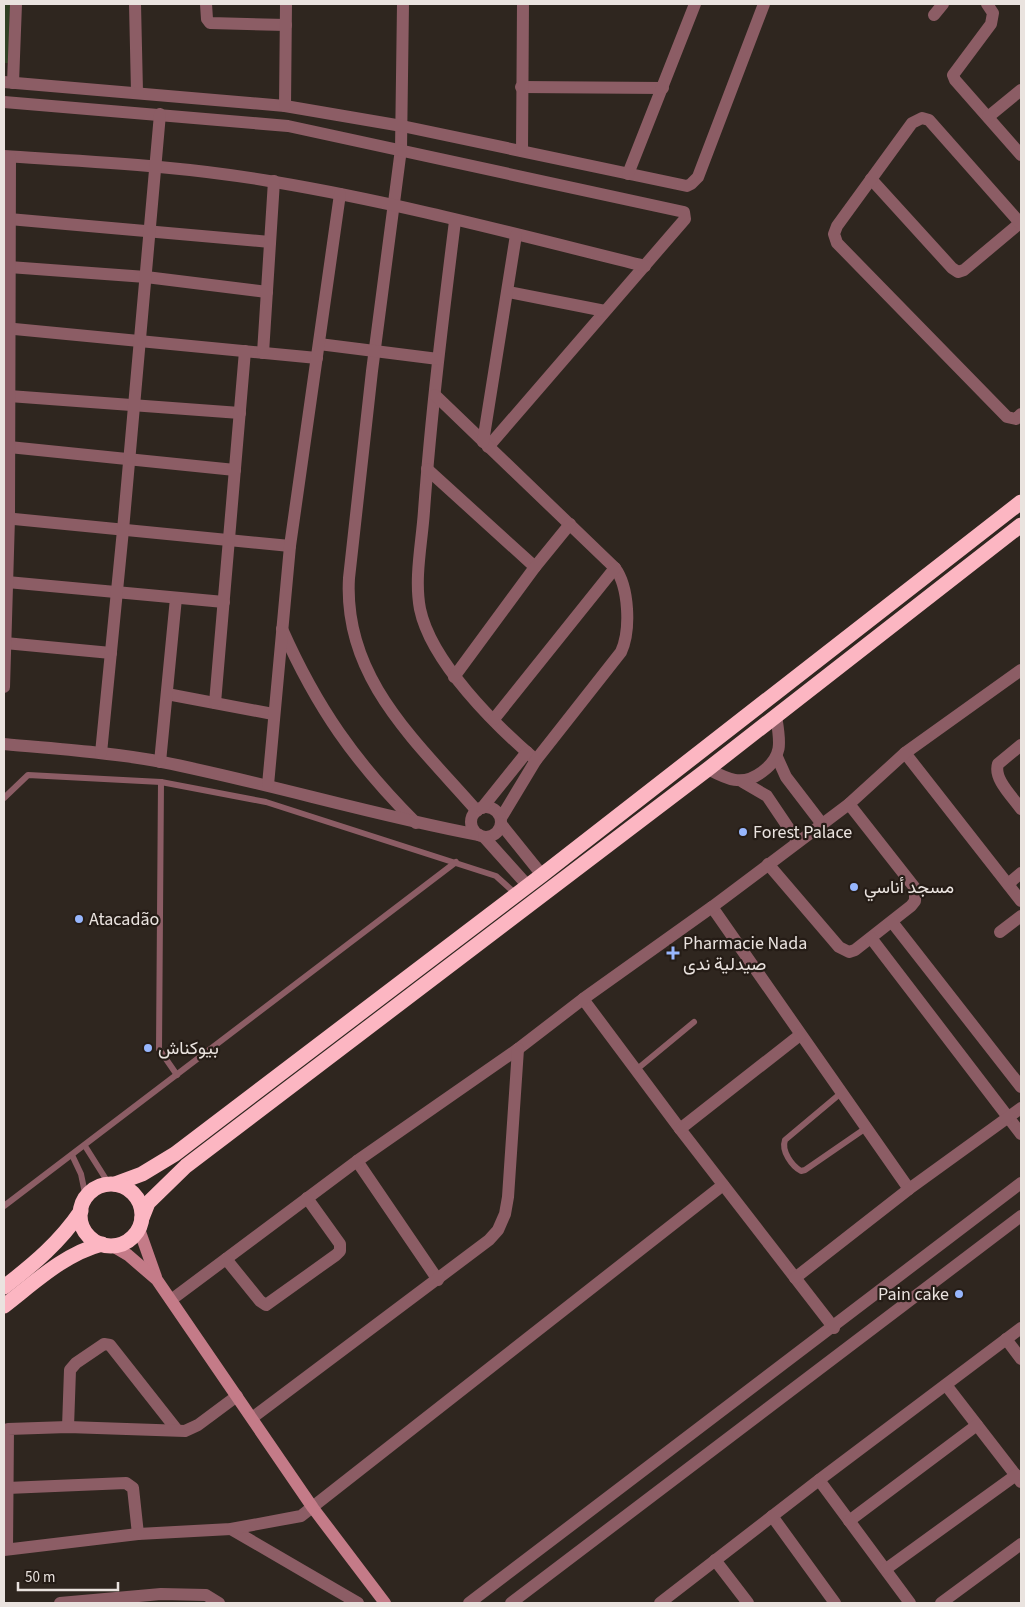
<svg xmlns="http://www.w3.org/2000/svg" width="1025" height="1607" font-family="'Source Sans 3',Vazirmatn,sans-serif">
	<rect width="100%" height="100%" fill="#2f261f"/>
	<!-- green -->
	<polygon fill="#314024" points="4,4 10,4 9,63 4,63"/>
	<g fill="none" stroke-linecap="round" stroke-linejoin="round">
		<!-- lane -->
		<g stroke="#8c5d65" stroke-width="6">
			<polyline points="161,782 159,1049 177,1075"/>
			<polyline points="4,798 28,775 161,782 266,802 496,876 516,894"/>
			<polyline points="636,1070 694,1022"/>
			<path d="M841,1093L785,1140C781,1151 792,1166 801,1171L805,1170L866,1128"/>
			<polyline points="85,1146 109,1184"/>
			<polyline points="72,1155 81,1174 86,1198"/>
			<polyline points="4,1206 456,862"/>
		</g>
		<!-- street -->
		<g stroke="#8c5d65" stroke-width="12">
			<polyline points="135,4 137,92"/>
			<polyline points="206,4 207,19 210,23 286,25"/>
			<path d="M403,4L401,149L372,371L349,578C343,678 416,741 477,811"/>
			<polyline points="987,4 993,13 991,24 953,75 955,80 1021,155"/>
			<polyline points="934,15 943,4"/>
			<polyline points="4,82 285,106 402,126 687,186 691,184 698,177 764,4"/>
			<polyline points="13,83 16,4"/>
			<polyline points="521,87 663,88"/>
			<polyline points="4,102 288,126 684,212 685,219 488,447"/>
			<polyline points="285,106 286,4"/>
			<polyline points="988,117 1021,90"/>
			<polyline points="522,151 523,4"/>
			<path d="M4,156C95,162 186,166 275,182C400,203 523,236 645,266"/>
			<polyline points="628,174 695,4"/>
			<polyline points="871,179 952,268 958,272 964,270 1020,223"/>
			<polyline points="9,219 270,242"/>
			<path d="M455,221C443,317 431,414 424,511C422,542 414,578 420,609C431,662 496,726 536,760"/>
			<polyline points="1021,224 929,120 922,118 912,123 837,226 834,234 837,243 1007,417 1016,419 1021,414"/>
			<polyline points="9,267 146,277 267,292"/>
			<polyline points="508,292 605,311"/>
			<polyline points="4,328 317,358"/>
			<polyline points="319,344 438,359"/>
			<polyline points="263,353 274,181"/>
			<path d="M435,395L615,568C629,587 631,630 621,652L536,760L501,818"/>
			<polyline points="9,396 240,413"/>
			<polyline points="483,442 516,235"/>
			<polyline points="9,447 235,470"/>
			<polyline points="427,469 535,567"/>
			<polyline points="4,518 290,546"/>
			<polyline points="7,582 224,602"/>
			<path d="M282,629C317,708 355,762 416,823"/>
			<polyline points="5,643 111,653"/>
			<polyline points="454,677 535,567 570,524"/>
			<polyline points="4,687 9,518 10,157"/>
			<polyline points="167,694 273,714"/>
			<polyline points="215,703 245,351"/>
			<polyline points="494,719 615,568"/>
			<path d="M4,744C56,749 110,752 162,762C268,783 372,815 479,835"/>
			<path d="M1021,745L998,764C993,779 1013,797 1021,809"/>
			<polyline points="101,753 123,530 160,114"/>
			<polyline points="905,753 1021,901"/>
			<polyline points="777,757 786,777 822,824"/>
			<polyline points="160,762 176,598"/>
			<path d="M708,769C727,779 742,787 762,772C784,756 780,741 776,716"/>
			<polyline points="743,782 767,796 798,842"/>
			<polyline points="268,785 290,546 340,194"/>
			<circle cx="486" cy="822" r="15"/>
			<polyline points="482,808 527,752"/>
			<polyline points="501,824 542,875"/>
			<polyline points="484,837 528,886"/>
			<polyline points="768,864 839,947 849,952 855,950 911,906 915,901 915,888 849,804"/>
			<polyline points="1008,884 1021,873"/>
			<polyline points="712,907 909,1189"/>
			<polyline points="892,922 1021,1087"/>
			<polyline points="1000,932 1021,916"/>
			<polyline points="871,938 1021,1134"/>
			<polyline points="583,999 680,1129 834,1328"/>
			<polyline points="680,1129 800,1035"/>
			<polyline points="357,1161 438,1280"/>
			<polyline points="226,1259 260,1301 266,1305 336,1255 340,1251 340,1244 307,1198"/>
			<polyline points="795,1278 909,1189 1021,1108"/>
			<polyline points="171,1300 357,1161 518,1049 583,999 712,907 849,804 905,753 1021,670"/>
			<polyline points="1006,1339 1021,1359"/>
			<polyline points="946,1385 1021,1482"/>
			<polyline points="252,1418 489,1240 498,1230 505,1214 508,1197 518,1049"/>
			<polyline points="68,1427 70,1370 76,1363 104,1344 110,1345 177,1430"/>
			<polyline points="819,1480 910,1603"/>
			<polyline points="7,1488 126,1483 133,1488 138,1534"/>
			<polyline points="772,1516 835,1603"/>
			<polyline points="849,1521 977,1425"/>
			<polyline points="231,1529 358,1603"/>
			<polyline points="7,1549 8,1429 68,1427 185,1431 198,1425 237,1396"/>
			<polyline points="4,1550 138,1534 231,1529 301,1516 723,1185"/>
			<polyline points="715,1560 748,1603"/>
			<polyline points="886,1569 1016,1475"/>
			<polyline points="60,1603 161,1594 206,1595 219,1603"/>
			<polyline points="469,1603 1021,1183"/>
			<polyline points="511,1603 1021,1216"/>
			<polyline points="660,1603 819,1480 1021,1328"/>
			<polyline points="941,1603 1021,1544"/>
		</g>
		<!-- secondary -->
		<g stroke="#c47b88" stroke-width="12">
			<polyline points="139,1229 156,1277"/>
			<polyline points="111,1245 128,1255 157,1280 313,1508 385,1603"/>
		</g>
		<!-- highway -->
		<g stroke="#fcb6c2" stroke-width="15">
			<polyline points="115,1184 142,1174 175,1154 542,875 1021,502"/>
			<circle cx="111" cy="1215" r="31"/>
			<polyline points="142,1218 148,1203 186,1166 708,769 1021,525"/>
			<path d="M4,1287C34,1264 60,1242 81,1211"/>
			<path d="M4,1306C34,1283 64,1254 102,1244"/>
		</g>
	</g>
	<!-- markers -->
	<g fill="#97b6fd" stroke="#251c16" stroke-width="2">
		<circle cx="743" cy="832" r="5"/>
		<circle cx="854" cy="887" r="5"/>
		<circle cx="79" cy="919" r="5"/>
		<path d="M670.5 945.5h5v5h5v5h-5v5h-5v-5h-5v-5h5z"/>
		<circle cx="148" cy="1048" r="5"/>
		<circle cx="959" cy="1294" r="5"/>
	</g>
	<g text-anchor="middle" stroke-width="4.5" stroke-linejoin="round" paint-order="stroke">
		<!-- poi labels -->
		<g font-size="18" fill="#eae3df" stroke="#251c16" text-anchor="start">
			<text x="753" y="838">Forest Palace</text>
			<text x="864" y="893">مسجد أناسي</text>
			<text x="89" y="925">Atacadão</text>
			<text x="683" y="949">Pharmacie Nada<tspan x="683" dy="21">صيدلية ندى</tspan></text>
			<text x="158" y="1054">بيوكناش</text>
			<text x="949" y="1300" text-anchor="end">Pain cake</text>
		</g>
	</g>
	<!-- border -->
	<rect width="1025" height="1607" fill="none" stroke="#eae3df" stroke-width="10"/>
	<!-- scale -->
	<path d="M18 1582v8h100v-8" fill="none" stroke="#eae3df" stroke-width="2.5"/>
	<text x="25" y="1582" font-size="15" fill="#eae3df" stroke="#251c16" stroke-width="4" paint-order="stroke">50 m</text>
</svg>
